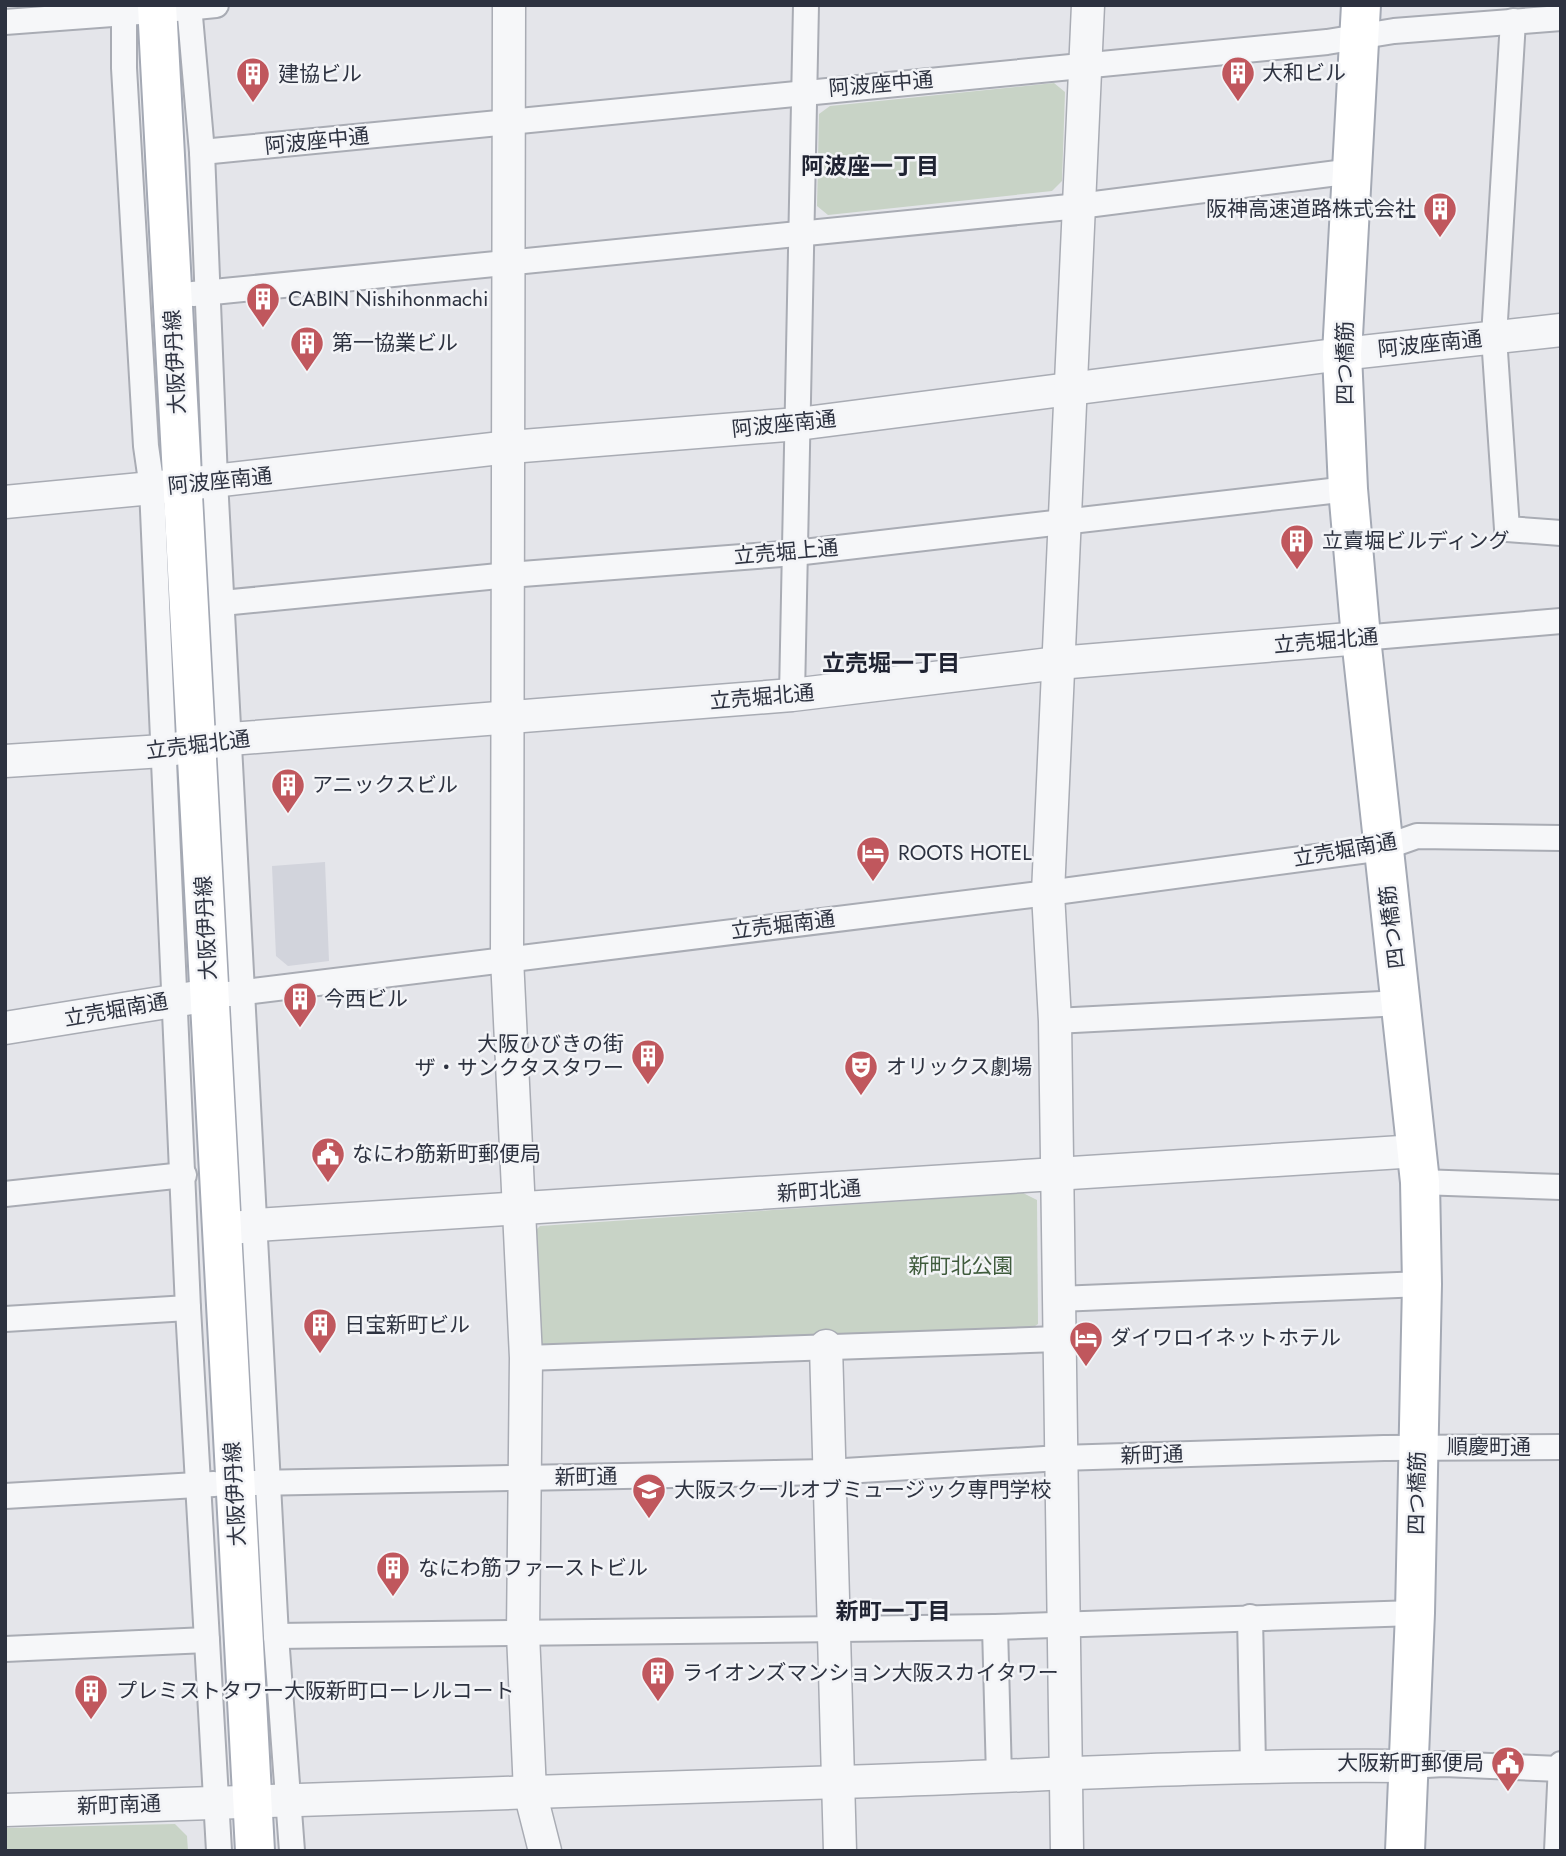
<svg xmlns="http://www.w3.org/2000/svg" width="1566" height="1856" font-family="Jost,'Noto Sans JP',sans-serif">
	<rect width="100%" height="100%" fill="#e4e5ea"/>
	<!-- built -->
	<polygon fill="#d2d4dc" points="325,862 329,961 288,966 276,956 272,866"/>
	<!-- green -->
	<g fill="#c8d3c6">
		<polygon points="1054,83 1065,92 1062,181 1052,191 828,215 817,206 819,114 830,106"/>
		<polygon points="1023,1193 1037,1200 1038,1324 1028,1331 546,1350 534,1341 532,1234 540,1226"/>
		<polygon points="175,1824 187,1836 188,1851 5,1851 5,1828"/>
	</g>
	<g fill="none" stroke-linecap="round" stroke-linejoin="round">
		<!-- minor casing -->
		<g stroke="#a9acb4" stroke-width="28">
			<g id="minor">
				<polyline points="124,5 124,68 146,446 152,488 188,1308 219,1851"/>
				<polyline points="189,5 202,152 215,480 276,1636 292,1851"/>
				<polyline points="175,9 216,5"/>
				<polyline points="1513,21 1494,337 1507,529 1561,533"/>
				<polyline points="5,22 139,12"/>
				<polyline points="202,152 1327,42 1394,31 1561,18"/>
				<polyline points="193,294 1079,206 1353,171"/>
				<polyline points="222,603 509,575 795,553 1348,489"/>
				<polyline points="1361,638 1561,621"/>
				<polyline points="792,695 806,5"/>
				<polyline points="229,994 1048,893 1383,848 1417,836 1561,838"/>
				<polyline points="1055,1021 1401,1003"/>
				<polyline points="1420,1182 1561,1187"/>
				<polyline points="5,1194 184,1175"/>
				<polyline points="1058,1299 1422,1284"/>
				<polyline points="5,1319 188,1308"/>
				<polyline points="526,1358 1057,1339"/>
				<polyline points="254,1483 828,1472 1060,1458 1384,1448 1561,1447"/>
				<polyline points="5,1496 214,1484"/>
				<polyline points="1250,1617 1253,1765"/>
				<polyline points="995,1627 999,1777"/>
				<polyline points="276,1636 995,1627 1415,1613"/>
				<polyline points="5,1649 207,1640"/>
				<polyline points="1408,1766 1444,1764 1560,1769"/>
				<polyline points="1557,1851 1561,1764"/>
			</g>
		</g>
		<!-- tertiary casing -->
		<g stroke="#a9acb4" stroke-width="35">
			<g id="tertiary">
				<polyline points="509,5 507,958 526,1358 523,1634 530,1792 545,1851"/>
				<polyline points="5,502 152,488 510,447 798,424 1342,354 1561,330"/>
				<polyline points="5,761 163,751 230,739 792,695 1058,663 1361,638"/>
				<polyline points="5,1028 210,995"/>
				<polyline points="220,1230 256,1225 1417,1151"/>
				<polyline points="826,1346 840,1851"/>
				<path d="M5,1810C294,1799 583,1791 872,1781C1051,1775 1229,1764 1408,1766"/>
				<polyline points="1067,1851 1055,1021 1048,893 1088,5"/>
			</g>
		</g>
		<!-- primary casing -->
		<g stroke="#a4a9b4" stroke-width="42">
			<g id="primary">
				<polyline points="157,5 255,1851"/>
				<polyline points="1361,5 1342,354 1348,489 1361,638 1420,1182 1422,1284 1415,1613 1405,1851"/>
			</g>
		</g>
		<!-- minor -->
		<use href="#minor" stroke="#f6f7f9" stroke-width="24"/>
		<!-- tertiary -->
		<use href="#tertiary" stroke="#f6f7f9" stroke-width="32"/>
		<!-- primary -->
		<use href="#primary" stroke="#fff" stroke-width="38"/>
	</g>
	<!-- icons -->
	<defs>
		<g id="building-pin" transform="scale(1.75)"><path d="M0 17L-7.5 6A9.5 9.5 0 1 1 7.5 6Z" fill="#c0575d" stroke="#f3f4f7"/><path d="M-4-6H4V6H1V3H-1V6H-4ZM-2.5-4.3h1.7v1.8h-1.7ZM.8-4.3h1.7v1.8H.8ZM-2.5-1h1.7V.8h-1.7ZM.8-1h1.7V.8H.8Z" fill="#fff"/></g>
		<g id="hotel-pin" transform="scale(1.75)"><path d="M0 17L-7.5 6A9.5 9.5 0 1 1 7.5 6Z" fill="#c0575d" stroke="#f3f4f7"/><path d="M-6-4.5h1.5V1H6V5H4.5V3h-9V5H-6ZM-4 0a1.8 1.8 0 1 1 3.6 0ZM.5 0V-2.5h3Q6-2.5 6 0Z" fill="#fff"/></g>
		<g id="theatre-pin" transform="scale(1.75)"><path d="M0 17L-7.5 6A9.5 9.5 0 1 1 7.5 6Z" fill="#c0575d" stroke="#f3f4f7"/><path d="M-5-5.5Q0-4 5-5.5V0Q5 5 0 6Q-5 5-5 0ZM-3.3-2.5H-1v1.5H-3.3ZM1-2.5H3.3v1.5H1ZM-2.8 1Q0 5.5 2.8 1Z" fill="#fff"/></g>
		<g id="civic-pin" transform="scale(1.75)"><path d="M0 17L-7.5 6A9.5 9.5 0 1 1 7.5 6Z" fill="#c0575d" stroke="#f3f4f7"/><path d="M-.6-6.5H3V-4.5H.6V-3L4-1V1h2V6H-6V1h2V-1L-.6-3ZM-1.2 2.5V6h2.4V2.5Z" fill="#fff"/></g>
		<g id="university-pin" transform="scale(1.75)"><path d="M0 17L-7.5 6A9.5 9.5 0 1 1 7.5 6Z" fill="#c0575d" stroke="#f3f4f7"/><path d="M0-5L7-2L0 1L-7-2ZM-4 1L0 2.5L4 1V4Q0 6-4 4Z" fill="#fff"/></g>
	</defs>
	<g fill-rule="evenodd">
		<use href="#building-pin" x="1238" y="73"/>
		<use href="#building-pin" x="253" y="74"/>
		<use href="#building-pin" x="1440" y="209"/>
		<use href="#building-pin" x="263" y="299"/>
		<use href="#building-pin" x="307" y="343"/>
		<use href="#building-pin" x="1297" y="541"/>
		<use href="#building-pin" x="288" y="785"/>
		<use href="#hotel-pin" x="873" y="853"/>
		<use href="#building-pin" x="300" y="999"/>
		<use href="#building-pin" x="648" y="1056"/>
		<use href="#theatre-pin" x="861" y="1067"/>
		<use href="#civic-pin" x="328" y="1154"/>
		<use href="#building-pin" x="320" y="1325"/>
		<use href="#hotel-pin" x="1086" y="1338"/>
		<use href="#university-pin" x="649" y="1490"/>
		<use href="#building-pin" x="393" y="1568"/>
		<use href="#building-pin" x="658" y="1673"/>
		<use href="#building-pin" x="91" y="1691"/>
		<use href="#civic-pin" x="1508" y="1763"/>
	</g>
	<g text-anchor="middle" stroke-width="5" stroke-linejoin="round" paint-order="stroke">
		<!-- poi labels -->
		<g font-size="21" fill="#2d3240" stroke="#f3f4f7" text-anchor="start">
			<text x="1262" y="80">大和ビル</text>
			<text x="278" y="81">建協ビル</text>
			<text x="1416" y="216" text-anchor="end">阪神高速道路株式会社</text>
			<text x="288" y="306">CABIN Nishihonmachi</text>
			<text x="332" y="350">第一協業ビル</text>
			<text x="1322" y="548">立賣堀ビルディング</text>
			<text x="312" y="792">アニックスビル</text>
			<text x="898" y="860">ROOTS HOTEL</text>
			<text x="324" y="1006">今西ビル</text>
			<text x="624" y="1051" text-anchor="end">大阪ひびきの街<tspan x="624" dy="24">ザ・サンクタスタワー</tspan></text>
			<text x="886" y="1074">オリックス劇場</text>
			<text x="352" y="1161">なにわ筋新町郵便局</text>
			<text x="344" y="1332">日宝新町ビル</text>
			<text x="1110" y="1345">ダイワロイネットホテル</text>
			<text x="674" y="1497">大阪スクールオブミュージック専門学校</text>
			<text x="418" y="1575">なにわ筋ファーストビル</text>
			<text x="682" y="1680">ライオンズマンション大阪スカイタワー</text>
			<text x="116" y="1698">プレミストタワー大阪新町ローレルコート</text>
			<text x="1484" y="1770" text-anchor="end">大阪新町郵便局</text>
		</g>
		<!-- street labels -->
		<g font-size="21" fill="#2d3240" stroke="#f3f4f7">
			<text transform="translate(881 84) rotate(-5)" y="7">阿波座中通</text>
			<text transform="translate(317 141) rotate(-6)" y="7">阿波座中通</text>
			<text transform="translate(1430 344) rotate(-6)" y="7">阿波座南通</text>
			<text transform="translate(175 362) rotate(-93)" y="7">大阪伊丹線</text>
			<text transform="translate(1345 363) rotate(-90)" y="7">四つ橋筋</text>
			<text transform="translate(784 424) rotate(-6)" y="7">阿波座南通</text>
			<text transform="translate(220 481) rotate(-6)" y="7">阿波座南通</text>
			<text transform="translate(786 552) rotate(-5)" y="7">立売堀上通</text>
			<text transform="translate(1326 641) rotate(-5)" y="7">立売堀北通</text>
			<text transform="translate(762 697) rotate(-5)" y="7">立売堀北通</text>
			<text transform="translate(198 745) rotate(-7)" y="7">立売堀北通</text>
			<text transform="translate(1345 850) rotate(-10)" y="7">立売堀南通</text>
			<text transform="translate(783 925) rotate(-7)" y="7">立売堀南通</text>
			<text transform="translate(1392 927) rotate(-97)" y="7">四つ橋筋</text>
			<text transform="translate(206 928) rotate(-93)" y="7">大阪伊丹線</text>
			<text transform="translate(116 1010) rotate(-10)" y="7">立売堀南通</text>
			<text transform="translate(819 1191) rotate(-4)" y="7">新町北通</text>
			<text x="1489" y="1454">順慶町通</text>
			<text transform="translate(1152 1455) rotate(-2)" y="7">新町通</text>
			<text transform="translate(586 1477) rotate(-1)" y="7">新町通</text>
			<text transform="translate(1417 1493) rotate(-89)" y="7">四つ橋筋</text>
			<text transform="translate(235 1494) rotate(-93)" y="7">大阪伊丹線</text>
			<text transform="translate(119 1805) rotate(-2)" y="7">新町南通</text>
		</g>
		<!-- park labels -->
		<g font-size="21" fill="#3f5b3c" stroke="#f3f4f7">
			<text x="961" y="1273">新町北公園</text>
		</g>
		<!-- neighbourhood labels -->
		<g font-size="23" font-weight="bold" fill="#1f2332" stroke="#f3f4f7">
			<text x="870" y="174">阿波座一丁目</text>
			<text x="891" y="671">立売堀一丁目</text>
			<text x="893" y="1619">新町一丁目</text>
		</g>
	</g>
	<!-- border -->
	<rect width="1566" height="1856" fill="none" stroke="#2d3240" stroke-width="14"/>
</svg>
